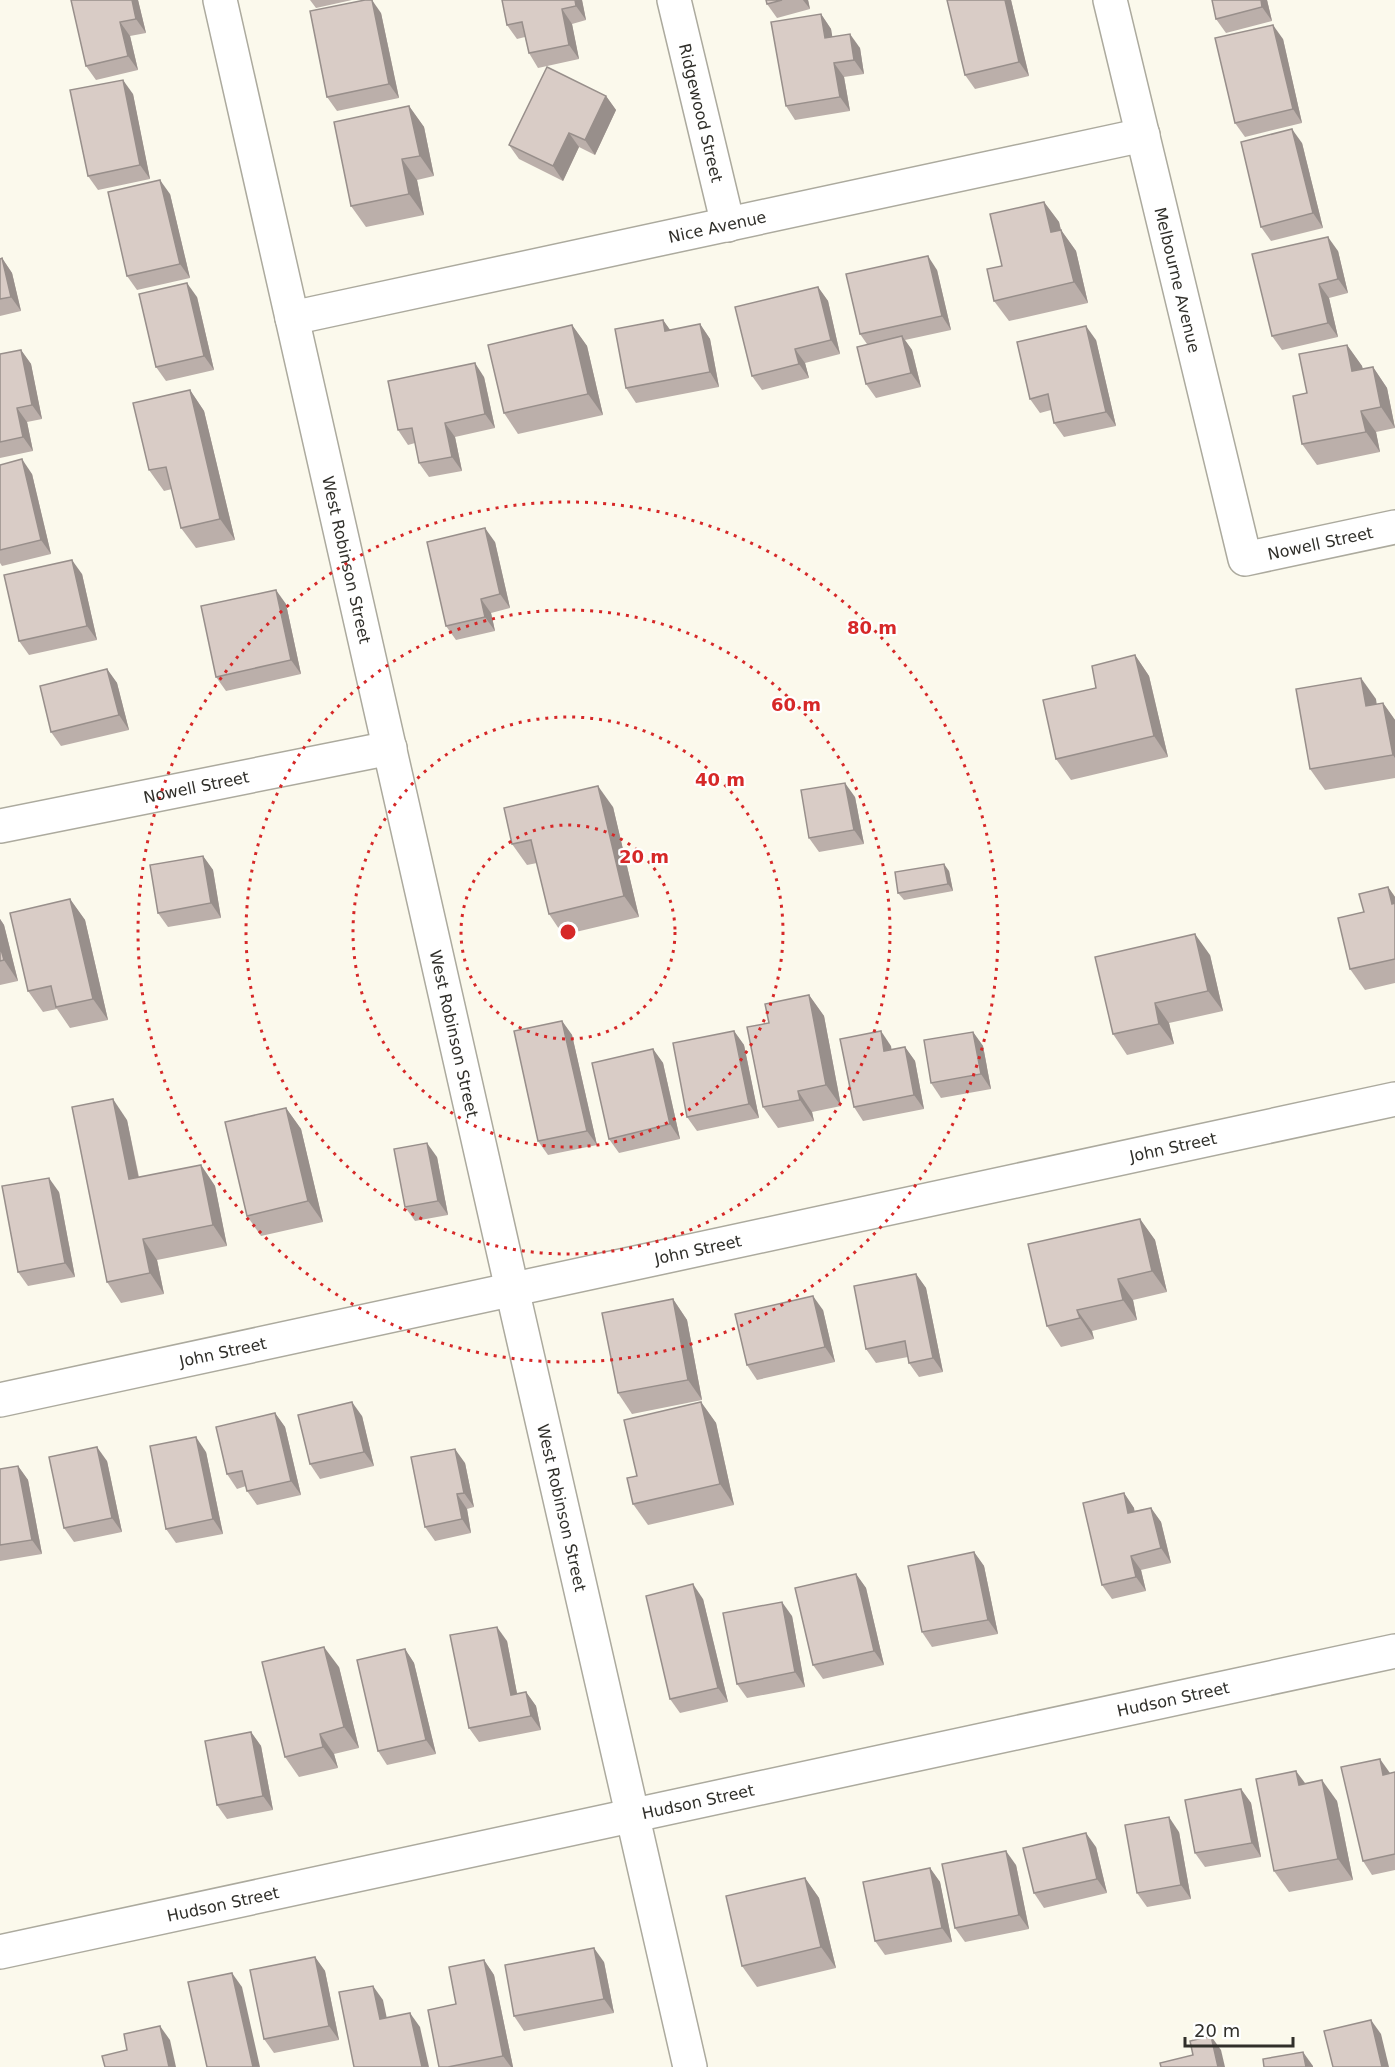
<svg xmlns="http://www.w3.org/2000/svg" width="1395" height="2067" font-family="'DejaVu Sans',sans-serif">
	<rect width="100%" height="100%" fill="#fbf9ec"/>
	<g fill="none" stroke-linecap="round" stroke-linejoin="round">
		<!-- minor casing -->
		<g stroke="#acaa9e" stroke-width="36">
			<g id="minor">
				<path id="s1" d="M220,0L512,1289L690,2067"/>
				<path id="s2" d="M674,0L728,225"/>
				<path id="s3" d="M1110,0L1245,559L1395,527"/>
				<path id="s4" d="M292,318L1143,135"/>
				<path id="s5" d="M0,826L390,748"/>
				<path id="s6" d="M0,1400L1395,1099"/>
				<path id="s7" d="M0,1952L1395,1651"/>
			</g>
		</g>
		<!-- minor -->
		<use href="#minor" stroke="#fff" stroke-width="33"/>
	</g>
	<!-- wall -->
	<g fill="#bbafaa">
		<polygon points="138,0 146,33 130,36 138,70 96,80 86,66"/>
		<polygon points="310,0 352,0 316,8"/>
		<polygon points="582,0 586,20 572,24 579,59 538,68 529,53 525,37 517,39 507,25"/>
		<polygon points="766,0 808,0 810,9 777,18 767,4"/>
		<polygon points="1011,0 1029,76 975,89 965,75"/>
		<polygon points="1267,0 1272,21 1226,33 1216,19"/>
		<polygon points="381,13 399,98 337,111 327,97"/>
		<polygon points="821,14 831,29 832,37 860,48 864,74 844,77 850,111 795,120 786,106"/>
		<polygon points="1283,39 1302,123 1245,137 1235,123"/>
		<polygon points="133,94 150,179 98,190 88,176"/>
		<polygon points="606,96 616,110 595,155 579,147 563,181 519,159 509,145"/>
		<polygon points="409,106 424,127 434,176 417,180 424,215 366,227 351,206"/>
		<polygon points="1302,143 1323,228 1271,241 1261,227"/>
		<polygon points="170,194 190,278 137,290 127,276"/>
		<polygon points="1044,202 1059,222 1061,230 1076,251 1088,303 1009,321 994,301 1002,266"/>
		<polygon points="1338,251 1348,293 1329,298 1338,337 1282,350 1272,336"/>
		<polygon points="2,258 12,273 21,311 0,316 0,259"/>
		<polygon points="937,270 951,330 905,340 912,350 921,387 876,398 866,384 867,344 860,334"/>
		<polygon points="818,287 828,301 840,354 805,363 809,378 762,390 752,376"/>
		<polygon points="197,297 214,370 166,381 156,367"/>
		<polygon points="663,320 670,330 700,324 710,339 719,387 636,403 626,388"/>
		<polygon points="572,325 587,346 603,415 518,434 504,413"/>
		<polygon points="1096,340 1116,426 1064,437 1054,423 1051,410 1040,413 1030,399"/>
		<polygon points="1347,345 1362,366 1363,369 1373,367 1387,388 1395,428 1376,432 1380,452 1317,465 1302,444 1307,393"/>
		<polygon points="21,350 31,364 42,419 27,422 33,451 0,458 0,354"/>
		<polygon points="484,377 495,428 455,437 462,471 429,477 419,463 415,443 408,445 398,430"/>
		<polygon points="190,390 204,411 235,540 196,548 181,528 172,489 164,491 149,470"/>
		<polygon points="0,465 32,474 51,554 2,566 0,563"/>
		<polygon points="495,542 510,608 491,613 495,631 456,640 446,626"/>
		<polygon points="82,574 97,640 29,655 19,641"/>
		<polygon points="286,604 301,674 226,691 216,677"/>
		<polygon points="1135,655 1149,676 1168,757 1071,780 1056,759 1096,688"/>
		<polygon points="107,669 117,683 129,730 61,746 51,732"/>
		<polygon points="1376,699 1376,704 1383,703 1395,720 1395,778 1325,790 1310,769"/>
		<polygon points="855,797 864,844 819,852 809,838"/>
		<polygon points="613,807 639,917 563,935 549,914 537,863 527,865 512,844"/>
		<polygon points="203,856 213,870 221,918 168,927 158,913"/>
		<polygon points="949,871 953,891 904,900 898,893"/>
		<polygon points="1388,887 1395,897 1395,983 1365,990 1350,969 1364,912"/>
		<polygon points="70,899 85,920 108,1020 70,1028 57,1009 43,1012 28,991"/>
		<polygon points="0,919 4,925 18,981 0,985"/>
		<polygon points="1210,955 1223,1011 1169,1023 1174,1044 1127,1055 1113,1034"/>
		<polygon points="809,995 824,1016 841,1106 812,1112 814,1121 778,1128 763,1107 769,1023"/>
		<polygon points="562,1021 572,1035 597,1145 548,1155 538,1141"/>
		<polygon points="734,1031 744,1045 759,1118 697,1131 687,1117"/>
		<polygon points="973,1032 983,1046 991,1089 941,1098 931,1083"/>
		<polygon points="891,1046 891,1050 905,1047 915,1061 924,1109 863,1121 854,1107"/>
		<polygon points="653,1049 663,1063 680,1139 619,1153 609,1139"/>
		<polygon points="286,1108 301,1129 323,1222 261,1236 247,1216"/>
		<polygon points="127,1120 139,1177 201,1165 215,1186 227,1246 157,1260 164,1294 121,1303 107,1282"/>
		<polygon points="437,1157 448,1215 415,1221 405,1207"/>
		<polygon points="59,1192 75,1277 28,1286 18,1272"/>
		<polygon points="1140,1219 1155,1240 1167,1292 1133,1300 1137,1320 1092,1331 1094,1339 1061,1347 1047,1326"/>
		<polygon points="916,1274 926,1288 943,1372 919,1377 909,1363 908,1357 876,1363 866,1349"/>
		<polygon points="673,1299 687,1320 702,1400 632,1414 618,1393"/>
		<polygon points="823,1310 835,1362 757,1380 747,1365"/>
		<polygon points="701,1402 716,1423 734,1505 648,1525 633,1504 637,1476"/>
		<polygon points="275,1413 285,1427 301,1495 257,1505 247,1491 246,1486 237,1489 227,1474"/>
		<polygon points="362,1416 374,1466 320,1479 310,1464"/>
		<polygon points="206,1452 223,1534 176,1543 166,1529"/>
		<polygon points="107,1461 122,1532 74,1542 64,1528"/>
		<polygon points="465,1463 474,1507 467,1509 471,1533 435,1541 425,1527"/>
		<polygon points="18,1466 28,1480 42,1554 0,1561 0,1469"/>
		<polygon points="1124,1493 1134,1508 1134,1511 1151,1508 1161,1522 1171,1563 1141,1570 1146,1591 1112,1599 1102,1585"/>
		<polygon points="974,1552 984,1566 998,1634 932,1647 922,1632"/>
		<polygon points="856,1574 866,1588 884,1665 823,1679 813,1665"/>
		<polygon points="703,1599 728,1702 680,1713 670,1699"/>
		<polygon points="792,1616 805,1687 747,1698 737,1684"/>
		<polygon points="507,1641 517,1694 526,1692 536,1706 541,1730 479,1742 469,1728"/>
		<polygon points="405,1649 414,1663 436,1754 387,1765 378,1751"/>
		<polygon points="339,1667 359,1748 334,1754 338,1768 299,1777 285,1757"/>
		<polygon points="251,1732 261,1746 273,1810 227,1819 217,1805"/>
		<polygon points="1395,1772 1395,1870 1372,1875 1363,1861 1390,1773"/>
		<polygon points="1305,1783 1337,1801 1353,1880 1289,1892 1274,1871"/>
		<polygon points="1241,1789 1251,1803 1261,1857 1205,1867 1195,1853"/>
		<polygon points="1179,1832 1191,1899 1147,1907 1137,1893"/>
		<polygon points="1096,1847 1107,1893 1044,1908 1034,1893"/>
		<polygon points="1016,1865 1029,1929 965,1942 955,1928"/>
		<polygon points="930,1868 940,1882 952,1942 885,1955 875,1941"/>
		<polygon points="805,1878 819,1898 836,1968 757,1987 742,1966"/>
		<polygon points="315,1957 325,1971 339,2040 274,2053 264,2039"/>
		<polygon points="484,1960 494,1975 513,2067 439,2067 456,2004"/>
		<polygon points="604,1962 614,2013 524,2031 514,2016"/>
	</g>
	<!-- shaded-wall -->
	<g fill="#988f8b">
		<polygon points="132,0 138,0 146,33 136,19"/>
		<polygon points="372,0 381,13 399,98 389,84"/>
		<polygon points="575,0 582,0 586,20 576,6"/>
		<polygon points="803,0 808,0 810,9"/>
		<polygon points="1005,0 1011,0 1029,76 1019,62"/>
		<polygon points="1261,0 1267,0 1272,21 1262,7"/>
		<polygon points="562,9 572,24 579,59 569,45"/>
		<polygon points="821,14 831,29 835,52 825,38"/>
		<polygon points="120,22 130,36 138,70 128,56"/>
		<polygon points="1273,25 1283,39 1302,123 1293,109"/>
		<polygon points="850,34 860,48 864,74 854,60"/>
		<polygon points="834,63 844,77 850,111 840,97"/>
		<polygon points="123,80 133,94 150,179 140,165"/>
		<polygon points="606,96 616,110 595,155 585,140"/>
		<polygon points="409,106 424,127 434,176 420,156"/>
		<polygon points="1292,129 1302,143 1323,228 1313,213"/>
		<polygon points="569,133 579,147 563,181 553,166"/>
		<polygon points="402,159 417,180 424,215 409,194"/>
		<polygon points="160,180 170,194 190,278 180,264"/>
		<polygon points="1044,202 1059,222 1066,253 1051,232"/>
		<polygon points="1061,230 1076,251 1088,303 1074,282"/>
		<polygon points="1328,237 1338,251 1348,293 1338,279"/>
		<polygon points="928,256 937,270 951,330 942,316"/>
		<polygon points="2,258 12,273 21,311 11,297"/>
		<polygon points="187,283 197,297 214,370 204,356"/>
		<polygon points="1319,284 1329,298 1338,337 1328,323"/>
		<polygon points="818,287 828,301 840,354 831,340"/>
		<polygon points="663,320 673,334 665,331"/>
		<polygon points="700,324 710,339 719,387 710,372"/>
		<polygon points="572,325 587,346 603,415 588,394"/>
		<polygon points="1086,326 1096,340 1116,426 1106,412"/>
		<polygon points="902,336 912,350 921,387 911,373"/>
		<polygon points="1347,345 1362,366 1367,392 1352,371"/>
		<polygon points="795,349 805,363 809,378 799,364"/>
		<polygon points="21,350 31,364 42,419 32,405"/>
		<polygon points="475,363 484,377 495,428 485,414"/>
		<polygon points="1373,367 1387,388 1395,428 1381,407"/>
		<polygon points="190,390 204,411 235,540 220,519"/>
		<polygon points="17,408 27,422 33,451 23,437"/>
		<polygon points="1361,411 1376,432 1380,452 1366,432"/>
		<polygon points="445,423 455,437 462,471 452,457"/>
		<polygon points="22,459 32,474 51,554 41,540"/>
		<polygon points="485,528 495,542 510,608 500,594"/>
		<polygon points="72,560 82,574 97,640 87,626"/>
		<polygon points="276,590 286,604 301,674 291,660"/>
		<polygon points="481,599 491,613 495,631 485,617"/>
		<polygon points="1135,655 1149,676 1168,757 1154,736"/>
		<polygon points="107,669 117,683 129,730 119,715"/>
		<polygon points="1361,678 1376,699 1380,726 1366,706"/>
		<polygon points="1383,703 1395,720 1395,758 1393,755"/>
		<polygon points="845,783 855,797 864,844 854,830"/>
		<polygon points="598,786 613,807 639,917 624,896"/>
		<polygon points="203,856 213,870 221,918 211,903"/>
		<polygon points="944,864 949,871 953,891 948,884"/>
		<polygon points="1388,887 1395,897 1395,908 1392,904"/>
		<polygon points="70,899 85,920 108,1020 93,999"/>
		<polygon points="0,919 4,925 18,981 4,960 0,946"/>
		<polygon points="1195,934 1210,955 1223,1011 1208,991"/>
		<polygon points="809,995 824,1016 841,1106 826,1085"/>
		<polygon points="1155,1003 1169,1023 1174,1044 1159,1024"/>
		<polygon points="562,1021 572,1035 597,1145 587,1131"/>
		<polygon points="734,1031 744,1045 759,1118 749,1104"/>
		<polygon points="881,1031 891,1046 894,1065 884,1051"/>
		<polygon points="973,1032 983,1046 991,1089 981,1074"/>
		<polygon points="905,1047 915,1061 924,1109 914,1095"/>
		<polygon points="653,1049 663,1063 680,1139 670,1124"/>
		<polygon points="798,1091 812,1112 814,1121 800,1100"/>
		<polygon points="113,1099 127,1120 143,1200 129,1179"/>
		<polygon points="286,1108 301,1129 323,1222 308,1201"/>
		<polygon points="427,1143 437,1157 448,1215 438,1201"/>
		<polygon points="201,1165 215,1186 227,1246 213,1225"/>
		<polygon points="49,1178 59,1192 75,1277 65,1263"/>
		<polygon points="1140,1219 1155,1240 1167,1292 1152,1271"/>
		<polygon points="143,1239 157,1260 164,1294 150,1273"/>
		<polygon points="916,1274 926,1288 943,1372 933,1358"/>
		<polygon points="1118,1279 1133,1300 1137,1320 1123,1300"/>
		<polygon points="813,1296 823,1310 835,1362 825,1347"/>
		<polygon points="673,1299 687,1320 702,1400 688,1380"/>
		<polygon points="1077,1310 1092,1331 1094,1339 1080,1318"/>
		<polygon points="352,1402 362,1416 374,1466 364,1452"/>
		<polygon points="701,1402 716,1423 734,1505 720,1484"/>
		<polygon points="275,1413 285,1427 301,1495 291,1481"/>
		<polygon points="196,1437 206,1452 223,1534 213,1519"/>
		<polygon points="97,1447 107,1461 122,1532 112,1518"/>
		<polygon points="455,1449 465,1463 474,1507 464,1493"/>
		<polygon points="18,1466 28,1480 42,1554 32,1540"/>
		<polygon points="1124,1493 1134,1508 1138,1527 1128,1513"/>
		<polygon points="457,1494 467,1509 471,1533 462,1519"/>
		<polygon points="1151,1508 1161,1522 1171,1563 1161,1548"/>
		<polygon points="974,1552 984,1566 998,1634 988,1620"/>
		<polygon points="1131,1556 1141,1570 1146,1591 1136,1577"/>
		<polygon points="856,1574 866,1588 884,1665 874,1651"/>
		<polygon points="693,1584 703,1599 728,1702 718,1688"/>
		<polygon points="782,1602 792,1616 805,1687 795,1672"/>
		<polygon points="497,1627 507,1641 520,1709 511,1695"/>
		<polygon points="324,1647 339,1667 359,1748 344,1727"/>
		<polygon points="405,1649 414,1663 436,1754 426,1740"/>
		<polygon points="526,1692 536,1706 541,1730 531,1716"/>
		<polygon points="251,1732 261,1746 273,1810 263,1796"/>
		<polygon points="320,1734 334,1754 338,1768 323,1747"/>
		<polygon points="1380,1759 1390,1773 1383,1775"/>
		<polygon points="1296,1771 1311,1791 1299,1785"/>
		<polygon points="1322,1780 1337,1801 1353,1880 1338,1859"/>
		<polygon points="1241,1789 1251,1803 1261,1857 1252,1843"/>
		<polygon points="1169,1817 1179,1832 1191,1899 1181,1885"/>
		<polygon points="1086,1833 1096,1847 1107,1893 1097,1879"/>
		<polygon points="1006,1851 1016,1865 1029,1929 1019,1915"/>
		<polygon points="930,1868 940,1882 952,1942 942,1928"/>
		<polygon points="805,1878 819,1898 836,1968 821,1947"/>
		<polygon points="594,1948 604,1962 614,2013 604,1999"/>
		<polygon points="315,1957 325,1971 339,2040 329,2026"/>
		<polygon points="484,1960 494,1975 513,2067 511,2067 503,2056"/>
		<polygon points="232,1973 242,1987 260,2067 253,2067"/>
		<polygon points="373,1986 383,2000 390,2033 380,2019"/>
		<polygon points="410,2013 420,2027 429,2067 422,2067"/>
		<polygon points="1371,2020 1381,2034 1389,2067 1382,2067"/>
		<polygon points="160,2026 170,2040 176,2067 169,2067"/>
		<polygon points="1211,2036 1221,2050 1225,2067 1218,2067"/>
		<polygon points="1303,2052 1313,2066 1313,2067 1306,2067"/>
	</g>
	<!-- building -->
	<g fill="#d9ccc6" stroke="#988f8b" stroke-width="1.5">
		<polygon points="71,0 132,0 136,19 120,22 128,56 86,66"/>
		<polygon points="365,0 372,0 389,84 327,97 310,11"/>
		<polygon points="502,0 575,0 576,6 562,9 569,45 529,53 522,22 507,25"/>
		<polygon points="766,0 782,0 767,4"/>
		<polygon points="947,0 1005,0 1019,62 965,75"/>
		<polygon points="1212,0 1261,0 1262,7 1216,19"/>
		<polygon points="821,14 825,38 850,34 854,60 834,63 840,97 786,106 771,22"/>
		<polygon points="1273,25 1293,109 1235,123 1215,38"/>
		<polygon points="547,67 606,96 585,140 569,133 553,166 509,145"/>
		<polygon points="123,80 140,165 88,176 70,90"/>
		<polygon points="409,106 420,156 402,159 409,194 351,206 334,122"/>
		<polygon points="1292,129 1313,213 1261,227 1241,142"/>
		<polygon points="160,180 180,264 127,276 108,192"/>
		<polygon points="1044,202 1051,232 1061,230 1074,282 994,301 987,269 1002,266 990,214"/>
		<polygon points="1328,237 1338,279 1319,284 1328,323 1272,336 1252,254"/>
		<polygon points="928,256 942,316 860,334 846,274"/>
		<polygon points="2,258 11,297 0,299 0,259"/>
		<polygon points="187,283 204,356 156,367 139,294"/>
		<polygon points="818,287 831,340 795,349 799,364 752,376 735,307"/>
		<polygon points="663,320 665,331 700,324 710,372 626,388 615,329"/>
		<polygon points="572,325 588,394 504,413 488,345"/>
		<polygon points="1086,326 1106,412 1054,423 1048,394 1030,399 1017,342"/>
		<polygon points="902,336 911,373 866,384 857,347"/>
		<polygon points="1347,345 1352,371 1373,367 1381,407 1361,411 1366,432 1302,444 1293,396 1307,393 1299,354"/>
		<polygon points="21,350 32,405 17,408 23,437 0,442 0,354"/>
		<polygon points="475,363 485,414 445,423 452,457 419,463 412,428 398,430 388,381"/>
		<polygon points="190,390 220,519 181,528 166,467 149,470 133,403"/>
		<polygon points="22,459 41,540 0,550 0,465"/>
		<polygon points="485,528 500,594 481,599 485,617 446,626 427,542"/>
		<polygon points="72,560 87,626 19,641 4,575"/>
		<polygon points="276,590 291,660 216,677 201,606"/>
		<polygon points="1135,655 1154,736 1056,759 1043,700 1096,688 1092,666"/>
		<polygon points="107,669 119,715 51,732 40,686"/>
		<polygon points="1361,678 1366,706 1383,703 1393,755 1310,769 1296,689"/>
		<polygon points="845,783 854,830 809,838 801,790"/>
		<polygon points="598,786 624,896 549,914 531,840 512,844 504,808"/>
		<polygon points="203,856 211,903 158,913 150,865"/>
		<polygon points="944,864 948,884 898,893 895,872"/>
		<polygon points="1388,887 1392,904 1395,903 1395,959 1350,969 1338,918 1364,912 1359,894"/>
		<polygon points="70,899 93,999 56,1007 51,986 28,991 10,913"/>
		<polygon points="1195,934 1208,991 1155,1003 1159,1024 1113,1034 1095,957"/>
		<polygon points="0,946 4,960 0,961"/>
		<polygon points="809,995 826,1085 798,1091 800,1100 763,1107 747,1027 769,1023 765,1004"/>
		<polygon points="562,1021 587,1131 538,1141 514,1031"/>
		<polygon points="734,1031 749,1104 687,1117 673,1043"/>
		<polygon points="881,1031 884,1051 905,1047 914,1095 854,1107 840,1039"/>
		<polygon points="973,1032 981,1074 931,1083 924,1040"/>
		<polygon points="653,1049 670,1124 609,1139 592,1063"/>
		<polygon points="113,1099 129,1179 201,1165 213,1225 143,1239 150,1273 107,1282 72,1107"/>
		<polygon points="286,1108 308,1201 247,1216 225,1122"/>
		<polygon points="427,1143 438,1201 405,1207 394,1149"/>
		<polygon points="49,1178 65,1263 18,1272 2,1186"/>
		<polygon points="1140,1219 1152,1271 1118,1279 1123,1300 1077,1310 1080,1318 1047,1326 1028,1244"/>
		<polygon points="916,1274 933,1358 909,1363 905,1341 866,1349 854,1286"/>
		<polygon points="813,1296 825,1347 747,1365 735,1314"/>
		<polygon points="673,1299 688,1380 618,1393 602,1313"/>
		<polygon points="352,1402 364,1452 310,1464 298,1415"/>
		<polygon points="701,1402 720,1484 633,1504 627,1478 637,1476 624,1420"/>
		<polygon points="275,1413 291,1481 247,1491 242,1471 227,1474 216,1427"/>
		<polygon points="196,1437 213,1519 166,1529 150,1446"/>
		<polygon points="97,1447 112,1518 64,1528 49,1457"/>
		<polygon points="455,1449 464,1493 457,1494 462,1519 425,1527 411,1457"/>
		<polygon points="18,1466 32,1540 0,1545 0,1469"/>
		<polygon points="1124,1493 1128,1513 1151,1508 1161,1548 1131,1556 1136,1577 1102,1585 1083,1503"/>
		<polygon points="974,1552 988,1620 922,1632 908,1566"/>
		<polygon points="856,1574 874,1651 813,1665 795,1588"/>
		<polygon points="693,1584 718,1688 670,1699 646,1596"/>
		<polygon points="782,1602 795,1672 737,1684 723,1613"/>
		<polygon points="497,1627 511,1695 526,1692 531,1716 469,1728 450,1635"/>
		<polygon points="324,1647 344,1727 320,1734 323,1747 285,1757 262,1662"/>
		<polygon points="405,1649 426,1740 378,1751 357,1660"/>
		<polygon points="251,1732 263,1796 217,1805 205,1741"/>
		<polygon points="1380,1759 1383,1775 1395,1772 1395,1854 1363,1861 1341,1767"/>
		<polygon points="1296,1771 1299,1785 1322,1780 1338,1859 1274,1871 1256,1779"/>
		<polygon points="1241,1789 1252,1843 1195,1853 1185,1800"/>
		<polygon points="1169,1817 1181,1885 1137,1893 1125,1825"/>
		<polygon points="1086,1833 1097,1879 1034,1893 1023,1848"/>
		<polygon points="1006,1851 1019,1915 955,1928 942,1864"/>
		<polygon points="930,1868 942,1928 875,1941 863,1882"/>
		<polygon points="805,1878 821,1947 742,1966 726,1896"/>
		<polygon points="594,1948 604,1999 514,2016 505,1965"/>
		<polygon points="315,1957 329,2026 264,2039 250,1970"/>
		<polygon points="484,1960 503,2056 448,2067 439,2067 428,2010 456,2004 449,1967"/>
		<polygon points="232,1973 253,2067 207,2067 188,1982"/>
		<polygon points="373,1986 380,2019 410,2013 422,2067 354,2067 339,1992"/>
		<polygon points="1371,2020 1382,2067 1333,2067 1324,2031"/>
		<polygon points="160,2026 169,2067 105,2067 102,2056 127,2050 124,2034"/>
		<polygon points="1211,2036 1218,2067 1161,2067 1160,2063 1193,2055 1190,2041"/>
		<polygon points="1303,2052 1306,2067 1264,2067 1263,2059"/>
	</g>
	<!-- distance rings -->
	<g fill="none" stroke="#d62828" stroke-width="3" stroke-dasharray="3 6">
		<circle cx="568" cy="932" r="107"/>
		<circle cx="568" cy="932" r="215"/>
		<circle cx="568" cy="932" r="322"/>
		<circle cx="568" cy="932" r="430"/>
	</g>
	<g text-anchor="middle" stroke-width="4.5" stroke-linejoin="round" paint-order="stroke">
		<!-- street labels -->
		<g font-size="16" fill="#302f2a" stroke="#fff">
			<text dy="6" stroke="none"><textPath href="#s2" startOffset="116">Ridgewood Street</textPath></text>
			<text dy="6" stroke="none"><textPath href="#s4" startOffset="435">Nice Avenue</textPath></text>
			<text dy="6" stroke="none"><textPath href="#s3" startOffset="288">Melbourne Avenue</textPath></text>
			<text dy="6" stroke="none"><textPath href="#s3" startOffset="652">Nowell Street</textPath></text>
			<text dy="6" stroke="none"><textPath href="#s1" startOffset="574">West Robinson Street</textPath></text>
			<text dy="6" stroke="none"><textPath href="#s5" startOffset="200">Nowell Street</textPath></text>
			<text dy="6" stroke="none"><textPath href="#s1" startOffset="1060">West Robinson Street</textPath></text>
			<text dy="6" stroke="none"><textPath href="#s6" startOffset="1200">John Street</textPath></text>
			<text dy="6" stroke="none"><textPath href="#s6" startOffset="714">John Street</textPath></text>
			<text dy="6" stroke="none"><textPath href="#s6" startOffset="228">John Street</textPath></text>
			<text dy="6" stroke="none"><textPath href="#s1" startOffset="1546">West Robinson Street</textPath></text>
			<text dy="6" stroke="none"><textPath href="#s7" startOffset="1200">Hudson Street</textPath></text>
			<text dy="6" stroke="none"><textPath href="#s7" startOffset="714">Hudson Street</textPath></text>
			<text dy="6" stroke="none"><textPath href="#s7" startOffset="228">Hudson Street</textPath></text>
		</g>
	</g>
	<circle cx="568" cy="932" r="9" fill="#d62828" stroke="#fff" stroke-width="3"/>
	<g font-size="18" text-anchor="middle" font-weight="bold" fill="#d62828" stroke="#fff" stroke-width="4.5" stroke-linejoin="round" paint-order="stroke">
		<text x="872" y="634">80 m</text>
		<text x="796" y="711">60 m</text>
		<text x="720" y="786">40 m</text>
		<text x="644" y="863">20 m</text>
	</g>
	<!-- scale -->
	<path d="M1185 2037v9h108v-9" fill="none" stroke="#302f2a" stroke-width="3"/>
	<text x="1194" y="2037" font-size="18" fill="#302f2a" stroke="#ffffff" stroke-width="4.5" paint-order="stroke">20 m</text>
</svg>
